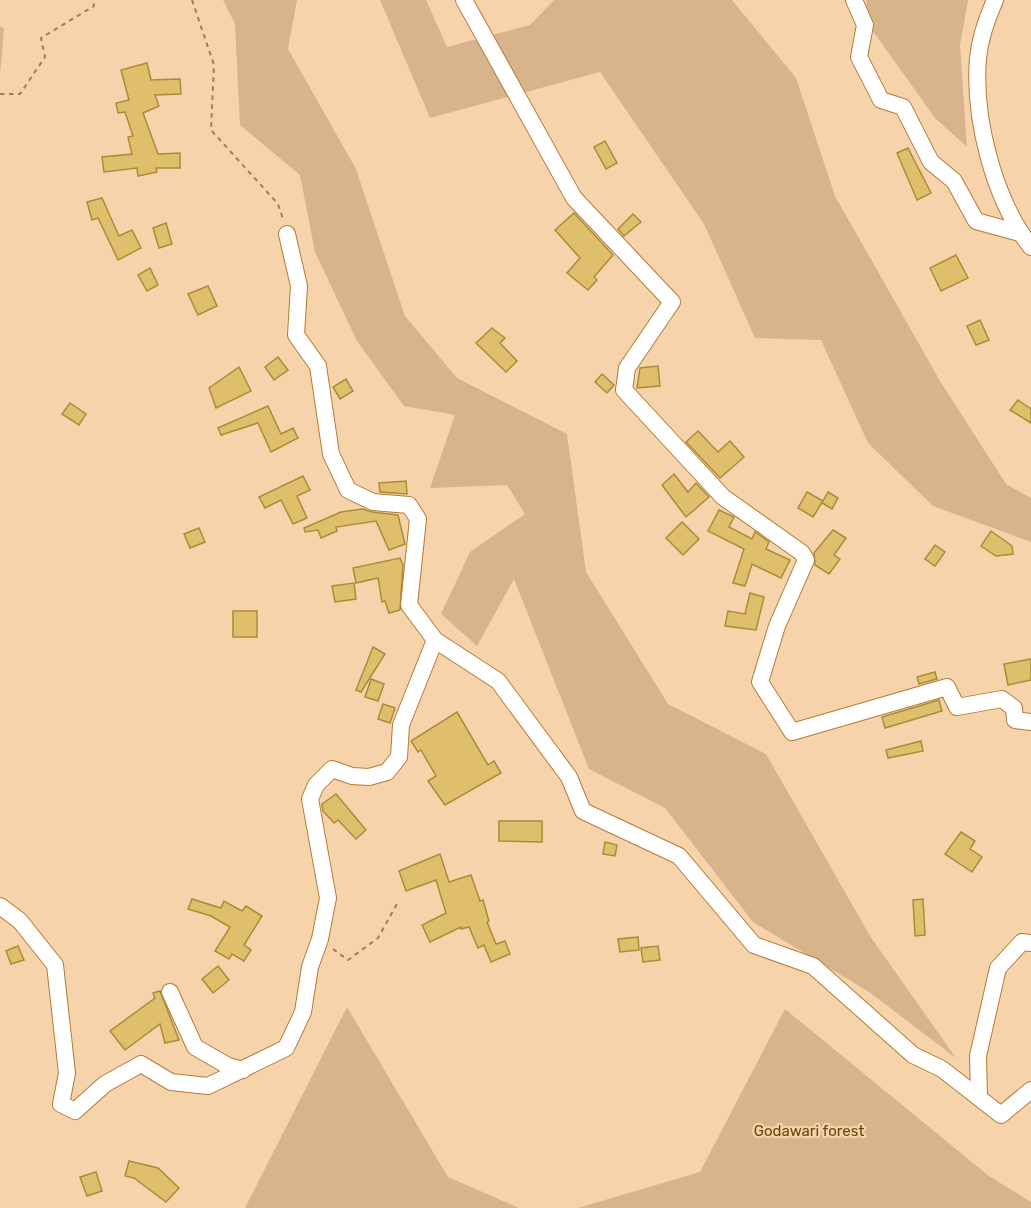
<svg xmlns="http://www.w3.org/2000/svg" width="1031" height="1208" font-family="Rubik,sans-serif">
	<rect width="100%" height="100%" fill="#f7d3ab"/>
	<!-- green -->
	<g fill="#d8b48d">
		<polygon points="223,0 297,0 288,49 356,169 405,316 457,378 567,434 586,572 668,704 766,754 870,936 956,1058 869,992 753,922 665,808 589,769 514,579 477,646 441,614 470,552 525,514 507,485 430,488 455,415 404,406 357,341 315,252 300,175 240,125 235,24"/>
		<polygon points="380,0 426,0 447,47 530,25 554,0 732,0 796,78 835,196 940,381 1006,484 1031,498 1031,542 933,506 868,443 821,340 755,338 704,224 600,72 430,118"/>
		<polygon points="866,0 968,0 960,45 967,147 935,118 870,27"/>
		<polygon points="0,26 4,29 0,75"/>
		<polygon points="347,1007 448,1177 519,1208 245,1208"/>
		<polygon points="785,1009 989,1176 1031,1202 1031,1208 578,1208 700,1172"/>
	</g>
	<!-- building -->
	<g fill="#dfbf6c" stroke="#ab8c36" stroke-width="1.5">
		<polygon points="147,63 151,80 180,79 181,94 155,95 159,106 143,113 158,154 180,153 180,168 156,168 157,172 138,176 137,168 104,172 102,157 132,154 128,137 133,136 125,112 118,113 116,103 129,100 121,70"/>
		<polygon points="605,141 617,163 606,169 594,147"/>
		<polygon points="908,148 931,193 917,200 897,153"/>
		<polygon points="102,198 119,236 132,230 141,248 118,260 98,218 92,220 87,202"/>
		<polygon points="574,213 613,255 594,277 597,280 588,290 567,273 580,258 555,230"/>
		<polygon points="633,214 641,222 624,236 618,229"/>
		<polygon points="166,223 172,244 159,248 153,228"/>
		<polygon points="956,255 968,278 941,291 930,268"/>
		<polygon points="150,268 158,285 147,291 138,275"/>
		<polygon points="208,286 217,306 198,315 188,294"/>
		<polygon points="980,320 989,340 976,345 967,326"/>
		<polygon points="492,328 505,338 500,343 517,361 506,372 476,343"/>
		<polygon points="278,357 288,370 274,380 265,367"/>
		<polygon points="658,366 660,386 637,388 640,368"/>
		<polygon points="239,367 251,391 216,408 209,388"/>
		<polygon points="602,374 614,385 607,393 595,382"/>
		<polygon points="346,379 353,391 340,399 333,387"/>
		<polygon points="1018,400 1031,409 1031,423 1010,410"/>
		<polygon points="70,403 86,414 79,425 62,414"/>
		<polygon points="268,406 281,434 293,428 298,438 271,452 258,423 221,435 218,428"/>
		<polygon points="698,431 718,452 730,441 744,457 720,478 686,442"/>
		<polygon points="674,474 688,492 696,483 709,497 686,517 662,485"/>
		<polygon points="303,476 310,490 297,496 307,518 293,524 281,500 265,508 259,497"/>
		<polygon points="406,481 407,494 380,492 379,483"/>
		<polygon points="807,492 823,501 813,517 798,508"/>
		<polygon points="828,492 838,498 832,509 822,503"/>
		<polygon points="362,509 372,512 398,515 405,544 389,550 376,521 336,527 337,531 321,538 318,530 305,532 304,528 341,512"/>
		<polygon points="719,510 734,517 729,527 752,539 755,532 769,542 766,549 790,560 781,578 752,564 745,586 733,583 744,549 708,531"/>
		<polygon points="682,522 699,539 683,555 666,538"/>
		<polygon points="199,528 205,542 190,548 184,534"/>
		<polygon points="833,530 846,538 834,555 840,559 829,574 815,565 814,553"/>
		<polygon points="991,531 1012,546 1013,554 996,556 981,546"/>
		<polygon points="935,545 945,552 935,566 925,559"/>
		<polygon points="400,558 403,565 400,610 389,613 385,601 382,602 378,578 356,583 353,568"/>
		<polygon points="354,583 356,599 335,602 332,586"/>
		<polygon points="750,593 764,597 756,630 725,626 728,611 745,614"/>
		<rect x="233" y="611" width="24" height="26"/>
		<polygon points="373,647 385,654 361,692 356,690"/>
		<polygon points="1031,659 1031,680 1008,685 1004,664"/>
		<polygon points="935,672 937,679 919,684 917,677"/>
		<polygon points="371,679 384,684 378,701 365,697"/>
		<polygon points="939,700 942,711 885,728 882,717"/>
		<polygon points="383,704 395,708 390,723 378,719"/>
		<polygon points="457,712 488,765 494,761 501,773 445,805 428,781 436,776 421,750 418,752 411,741"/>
		<polygon points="921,741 923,751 888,758 886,750"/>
		<polygon points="336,794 366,830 356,839 338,820 334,823 323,811 322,804"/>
		<polygon points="499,821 542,821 542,842 499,841"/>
		<polygon points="961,832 975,841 970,849 982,857 972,872 945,854"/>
		<polygon points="605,842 617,845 615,856 603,854"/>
		<polygon points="440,854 449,882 471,875 480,901 483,900 489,921 487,922 496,944 505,941 510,954 491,962 484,945 478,948 469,927 461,929 461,927 430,942 422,925 446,913 436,880 406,891 399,871"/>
		<polygon points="192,899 221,908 224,901 242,911 246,906 262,916 244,945 251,950 244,961 232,954 229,959 215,951 230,927 211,916 188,909"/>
		<polygon points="923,899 925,935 915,936 913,900"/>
		<polygon points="638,937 639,950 620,952 618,939"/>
		<polygon points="18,946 24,960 11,964 6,951"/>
		<polygon points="658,946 660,960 643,962 641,948"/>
		<polygon points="218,966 229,980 213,993 202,979"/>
		<polygon points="160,991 179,1040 165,1043 160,1024 125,1050 110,1031 155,998 153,993"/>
		<polygon points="129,1161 158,1168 179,1188 166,1202 134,1178 125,1176"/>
		<polygon points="96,1172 102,1191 87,1196 80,1177"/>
	</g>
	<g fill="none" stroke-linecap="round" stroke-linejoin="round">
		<!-- minor casing -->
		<g stroke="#b37b36" stroke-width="18">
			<g id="minor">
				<polyline points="464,0 574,198 672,302 627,368 624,390 723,497 802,553 806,560 777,626 760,682 792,732 947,687 957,707 1002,699 1014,708 1015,720 1031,722"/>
				<polyline points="854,0 865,25 859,57 881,100 903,107 931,162 954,181 976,221 1020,233"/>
				<path d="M995,0C987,18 980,38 978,58C973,118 994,200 1031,247"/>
				<polyline points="287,234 299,286 296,335 318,366 331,454 348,490 373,502 409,505 418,519 409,605 435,640 498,681 569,777 583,811 679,856 754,945 813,966 913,1055 942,1069 1001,1115 1031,1090"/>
				<polyline points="0,906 20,921 55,965 67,1073 61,1104 75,1111 105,1084 141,1064 171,1082 208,1086 286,1048 303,1012 310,967 320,939 328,898 310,799 316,785 332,769 352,776 369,777 387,772 399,757 401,725 435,640"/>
				<polyline points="170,992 195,1047 228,1066 243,1070"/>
				<polyline points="979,1097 978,1056 998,968 1022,942 1031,943"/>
			</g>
		</g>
		<!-- path -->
		<g stroke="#9c7e5c" stroke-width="2" stroke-dasharray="4.5 4.5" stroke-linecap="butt">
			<polyline points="192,0 214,65 211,130 278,204 283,219"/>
			<polyline points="0,94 20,94 45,57 41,38 94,6 93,0"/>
			<polyline points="333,949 348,960 378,938 398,902"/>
		</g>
		<!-- minor -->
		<use href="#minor" stroke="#fff" stroke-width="16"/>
	</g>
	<g text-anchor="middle" stroke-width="4.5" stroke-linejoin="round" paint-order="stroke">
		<!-- park labels -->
		<g font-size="15" fill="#6b440f" stroke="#f7d3ab">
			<text x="809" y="1136">Godawari forest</text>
		</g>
	</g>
</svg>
